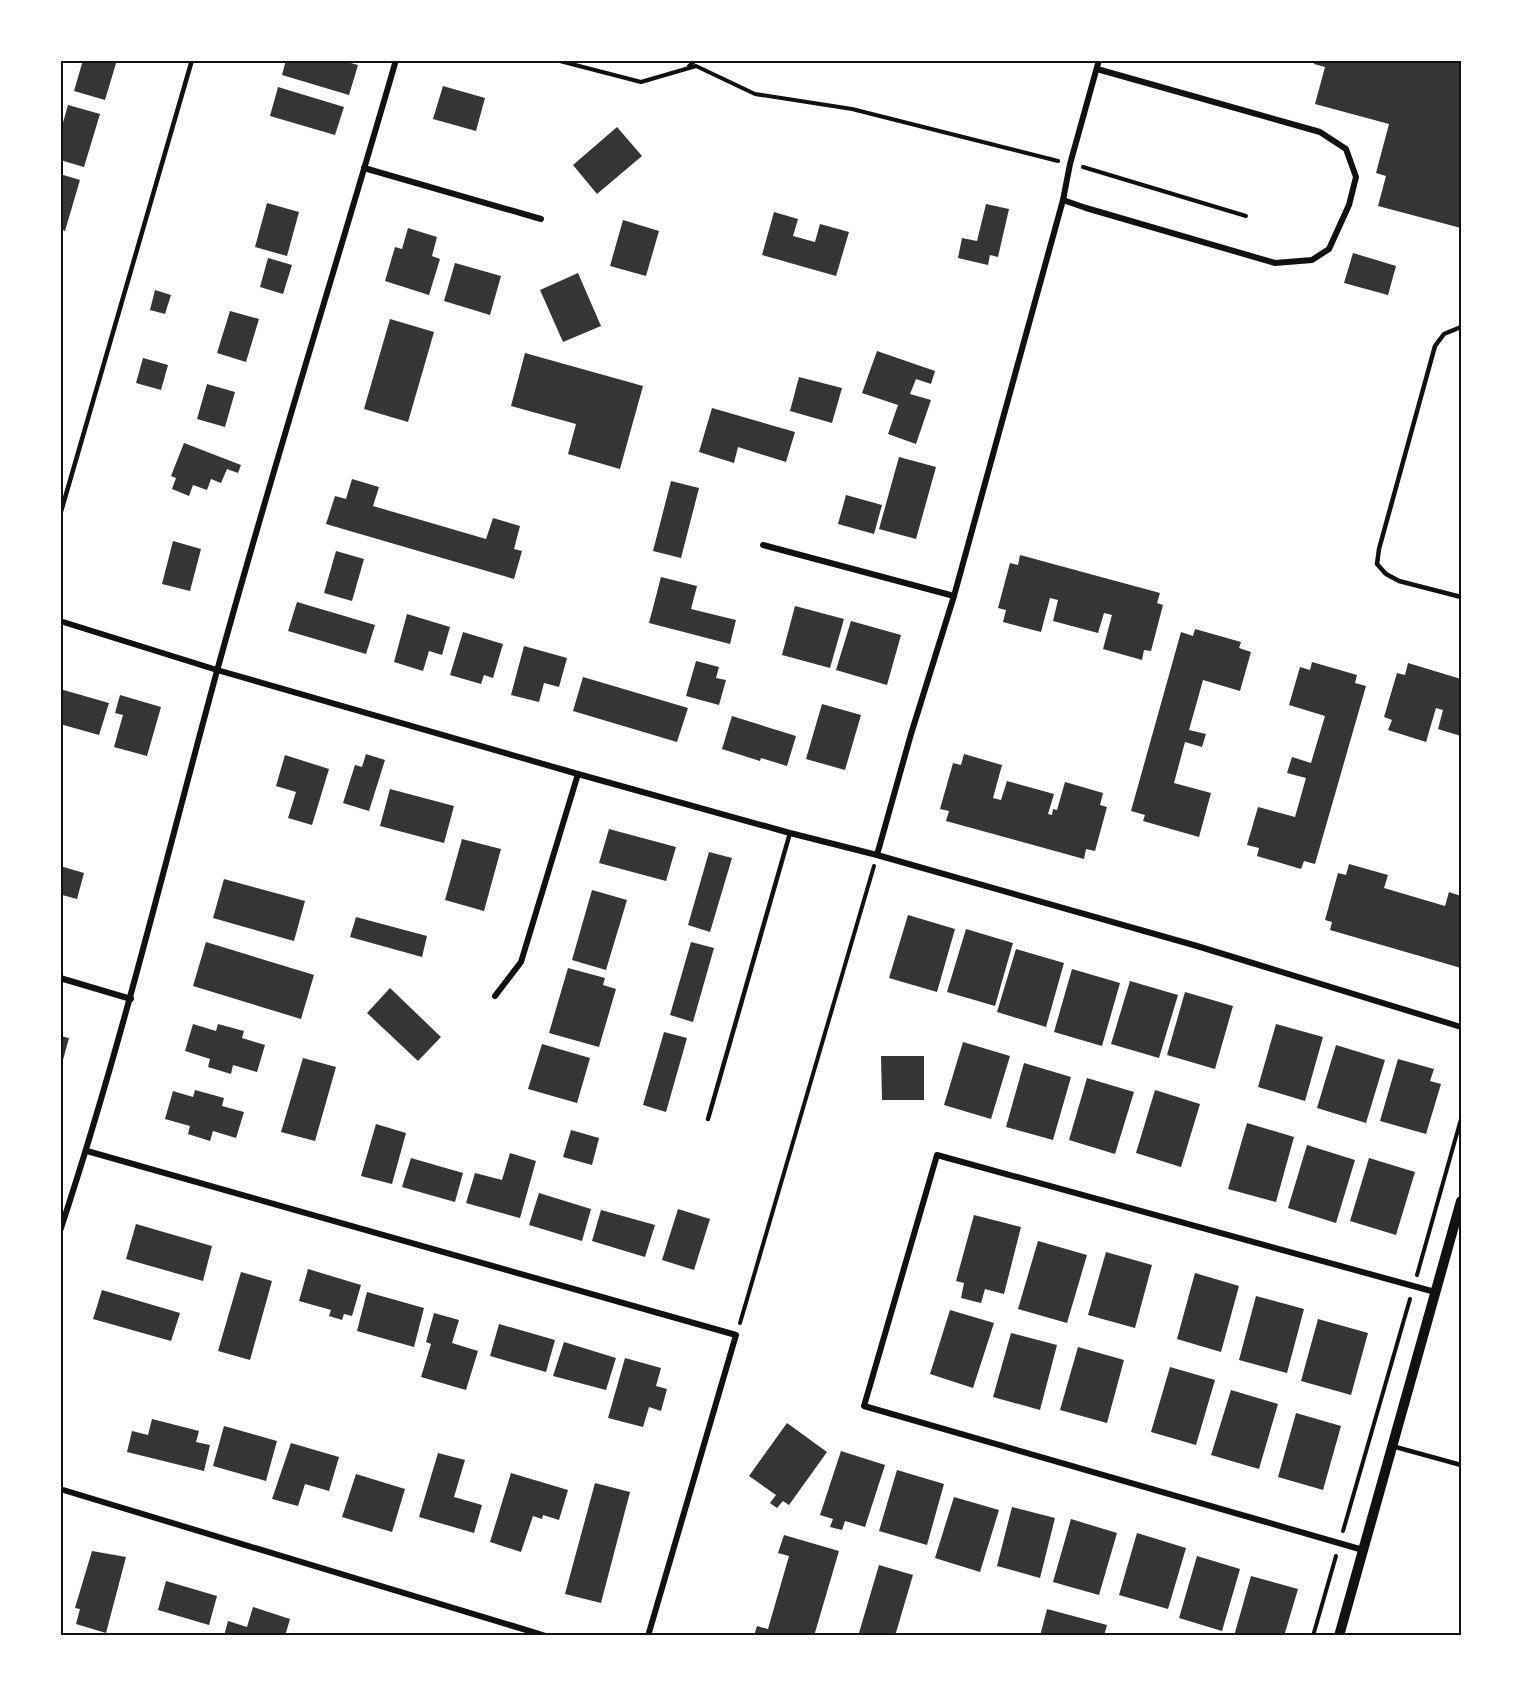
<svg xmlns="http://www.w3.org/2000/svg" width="1521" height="1696" font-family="'Nunito Sans',sans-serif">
	<rect width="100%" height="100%" fill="#fff"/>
	<!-- building -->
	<g fill="#353535">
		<polygon points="83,60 117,60 105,100 74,91"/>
		<polygon points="286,60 340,60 358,65 349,95 282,75"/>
		<polygon points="1315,60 1461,60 1461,228 1378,206 1386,176 1376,173 1389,124 1315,104 1325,67 1314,64"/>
		<polygon points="443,86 485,98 476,131 433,119"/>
		<polygon points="278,87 344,107 335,135 270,116"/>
		<polygon points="68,105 100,114 84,167 60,160 60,133"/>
		<polygon points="617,127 642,156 597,194 573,165"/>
		<polygon points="60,174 80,180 65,231 60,229"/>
		<polygon points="267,203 299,212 287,256 255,247"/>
		<polygon points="986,204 1009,209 998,257 990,255 988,265 958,258 962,238 977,241"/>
		<polygon points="774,212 798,219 793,236 815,242 820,224 849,232 836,276 762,255"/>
		<polygon points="623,220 659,231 646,276 610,266"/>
		<polygon points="408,228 437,237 432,256 440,259 429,295 385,281 395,247 402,249"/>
		<polygon points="1353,253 1396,266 1388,295 1344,283"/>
		<polygon points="268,258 292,265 283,294 260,287"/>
		<polygon points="455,263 501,276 490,315 444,301"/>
		<polygon points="578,273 601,326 563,342 540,290"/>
		<polygon points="155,290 171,295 165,314 150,310"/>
		<polygon points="230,311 259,319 246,362 217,353"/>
		<polygon points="390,319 434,332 408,422 364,409"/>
		<polygon points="877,351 935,371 931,384 916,379 910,394 931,400 916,444 888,434 898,405 862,393"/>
		<polygon points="525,353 643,386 620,469 568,454 576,424 511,406"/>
		<polygon points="143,358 168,365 161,390 136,383"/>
		<polygon points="799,377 842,388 832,423 790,411"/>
		<polygon points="207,384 235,392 225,427 197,419"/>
		<polygon points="712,408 795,432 786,462 738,447 734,463 699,452"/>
		<polygon points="184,443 241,465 238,473 227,469 221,483 211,479 207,490 193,485 189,496 172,489 176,478 171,476"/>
		<polygon points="899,457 936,467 916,539 879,529"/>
		<polygon points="352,479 379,487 373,506 486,539 493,518 520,526 514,549 522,551 514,579 326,524 335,496 346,499"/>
		<polygon points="671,481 699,488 681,558 653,551"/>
		<polygon points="846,495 882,505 874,534 838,524"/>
		<polygon points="173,541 201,549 190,591 162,584"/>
		<polygon points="336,551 364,559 352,601 324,593"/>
		<polygon points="1020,555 1160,593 1157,603 1163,605 1151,651 1144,650 1142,660 1103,649 1112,615 1104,613 1098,633 1053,621 1058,600 1050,598 1041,632 1003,622 1006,610 998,608 1010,563 1018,565"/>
		<polygon points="661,577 697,586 691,609 736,620 730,644 649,623"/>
		<polygon points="297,602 375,625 366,654 288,631"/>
		<polygon points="795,606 844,619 830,668 782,655"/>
		<polygon points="407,614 450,627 442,655 429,651 423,671 394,662"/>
		<polygon points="851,621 901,635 887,685 836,670"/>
		<polygon points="1195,629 1241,642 1239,648 1251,652 1240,691 1203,680 1189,730 1206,734 1202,747 1185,742 1174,783 1211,793 1199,837 1143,821 1145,815 1131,811 1181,632 1193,636"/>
		<polygon points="463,632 503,644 493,678 484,675 481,684 450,675"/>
		<polygon points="524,646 567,658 559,687 544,683 539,702 511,695"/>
		<polygon points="696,661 719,667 716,678 726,680 719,705 686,696"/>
		<polygon points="1312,662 1357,675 1355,683 1366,686 1315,864 1304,861 1301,869 1257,856 1259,848 1247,845 1258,807 1295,817 1306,778 1287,773 1292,757 1311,763 1325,716 1289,705 1300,667 1310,670"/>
		<polygon points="1408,663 1461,679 1461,736 1438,729 1443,710 1436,708 1426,742 1388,730 1392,720 1384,717 1397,673 1405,675"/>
		<polygon points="583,677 688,708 677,742 573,711"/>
		<polygon points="60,689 109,703 99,735 60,724"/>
		<polygon points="120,695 161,707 147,756 114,747 123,715 115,713"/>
		<polygon points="822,704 861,715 845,770 806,759"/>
		<polygon points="732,716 796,736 787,766 761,758 760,761 722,749"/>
		<polygon points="366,754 385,760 369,811 343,803 355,765 362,767"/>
		<polygon points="964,754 1002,765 993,798 1001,800 1007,781 1054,794 1048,814 1052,815 1053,809 1057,810 1065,782 1103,793 1100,805 1107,807 1095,851 1086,849 1084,859 946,821 949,811 940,809 953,763 961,765"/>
		<polygon points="285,755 329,769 312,825 288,818 296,792 276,786"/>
		<polygon points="390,789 454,806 444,843 380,826"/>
		<polygon points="609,829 676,847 666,881 599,863"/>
		<polygon points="462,839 501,849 484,911 445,900"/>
		<polygon points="709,852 732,858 710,932 688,925"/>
		<polygon points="1349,864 1388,875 1384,888 1445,906 1449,892 1461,896 1461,968 1330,930 1332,922 1325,920 1338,873 1346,875"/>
		<polygon points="60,866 84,873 77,899 62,895 60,901"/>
		<polygon points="224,879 305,901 294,941 213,918"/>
		<polygon points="592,890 627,900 606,970 572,960"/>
		<polygon points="908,915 955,929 937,992 889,978"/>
		<polygon points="356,917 427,936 422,957 350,937"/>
		<polygon points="966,929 1013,943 995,1006 947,992"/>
		<polygon points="206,942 314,975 301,1019 193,986"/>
		<polygon points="691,942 714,948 693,1022 670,1015"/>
		<polygon points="1016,949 1064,963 1046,1027 997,1012"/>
		<polygon points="568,968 605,978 603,985 616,989 599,1047 549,1033"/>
		<polygon points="1072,969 1120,983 1102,1046 1054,1032"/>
		<polygon points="1130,981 1178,995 1159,1058 1111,1044"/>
		<polygon points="390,988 441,1037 418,1061 367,1013"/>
		<polygon points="1185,992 1233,1006 1215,1069 1167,1055"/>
		<polygon points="193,1024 216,1031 218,1024 244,1031 242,1038 265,1045 257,1072 233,1065 231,1074 208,1067 210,1059 185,1051"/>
		<polygon points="1276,1024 1323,1037 1305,1101 1258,1087"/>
		<polygon points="664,1032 687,1038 666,1112 643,1105"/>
		<polygon points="60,1036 69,1038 61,1067 60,1067"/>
		<polygon points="963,1042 1010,1056 991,1119 944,1105"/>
		<polygon points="542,1044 590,1058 577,1103 528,1089"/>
		<polygon points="1336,1045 1385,1060 1366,1123 1317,1108"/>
		<polygon points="881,1056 924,1056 924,1100 882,1100"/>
		<polygon points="303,1058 336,1067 315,1141 281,1132"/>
		<polygon points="1398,1059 1434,1069 1430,1081 1441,1084 1426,1134 1380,1121"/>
		<polygon points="1024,1063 1071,1077 1053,1140 1006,1127"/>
		<polygon points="1087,1078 1134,1092 1115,1154 1069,1140"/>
		<polygon points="195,1090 224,1098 222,1106 244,1112 236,1138 213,1131 210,1141 188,1134 190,1126 165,1119 173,1091 193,1097"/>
		<polygon points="1155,1090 1200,1104 1181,1167 1136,1153"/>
		<polygon points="1247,1123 1294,1137 1276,1202 1228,1189"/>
		<polygon points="376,1124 406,1133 392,1184 361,1176"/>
		<polygon points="571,1130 599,1138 592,1165 563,1157"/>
		<polygon points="1307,1145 1355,1160 1336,1223 1288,1208"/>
		<polygon points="510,1153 536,1161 520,1218 466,1203 475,1173 502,1180"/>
		<polygon points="411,1158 463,1173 455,1202 402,1187"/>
		<polygon points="1369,1158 1415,1172 1396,1235 1350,1221"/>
		<polygon points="539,1193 591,1209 582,1241 529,1225"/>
		<polygon points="678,1209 710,1219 694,1270 662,1260"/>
		<polygon points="601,1210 655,1225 645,1257 592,1241"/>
		<polygon points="974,1215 1021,1227 1004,1294 985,1289 981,1303 961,1298 964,1283 956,1281"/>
		<polygon points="136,1224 212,1246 203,1281 126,1259"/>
		<polygon points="1038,1241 1087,1255 1067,1323 1018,1309"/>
		<polygon points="1106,1252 1152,1265 1135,1328 1088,1315"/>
		<polygon points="308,1269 361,1285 352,1316 344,1314 342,1320 329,1316 331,1310 299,1301"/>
		<polygon points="241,1272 272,1281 250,1360 218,1351"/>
		<polygon points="1195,1273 1239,1286 1221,1352 1177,1339"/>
		<polygon points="102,1290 180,1313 171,1341 93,1319"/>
		<polygon points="367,1292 424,1308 414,1347 357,1331"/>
		<polygon points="1256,1296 1304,1309 1287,1373 1239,1360"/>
		<polygon points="950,1310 994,1323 973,1388 930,1374"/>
		<polygon points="434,1313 459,1320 452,1343 478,1351 466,1390 421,1377 431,1344 426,1342"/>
		<polygon points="1318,1319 1368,1333 1351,1395 1301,1381"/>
		<polygon points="499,1324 555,1340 546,1372 490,1356"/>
		<polygon points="1011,1333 1057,1345 1040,1410 993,1397"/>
		<polygon points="564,1342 616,1358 606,1390 553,1376"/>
		<polygon points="1078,1347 1124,1360 1107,1423 1060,1410"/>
		<polygon points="625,1358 661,1368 656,1386 667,1389 661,1411 649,1407 643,1427 608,1418"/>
		<polygon points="1170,1367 1215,1380 1196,1445 1151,1432"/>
		<polygon points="1231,1390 1278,1404 1259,1469 1211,1455"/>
		<polygon points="1296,1413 1341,1426 1323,1490 1278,1477"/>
		<polygon points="152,1419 199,1431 196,1442 210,1445 204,1471 127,1452 132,1431 148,1435"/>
		<polygon points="787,1423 827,1452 789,1505 783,1501 777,1508 770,1503 776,1495 749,1476"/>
		<polygon points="224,1426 277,1441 266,1481 213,1466"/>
		<polygon points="291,1443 339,1457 329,1491 305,1484 298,1506 272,1499"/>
		<polygon points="841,1451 885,1465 865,1527 845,1521 842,1530 830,1527 833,1519 820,1515"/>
		<polygon points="438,1453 465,1460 454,1497 482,1505 474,1533 419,1517"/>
		<polygon points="897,1470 944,1484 927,1545 879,1531"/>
		<polygon points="511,1473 568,1490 559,1520 543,1515 542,1519 533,1516 521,1552 490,1542"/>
		<polygon points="356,1474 405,1489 392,1532 342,1517"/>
		<polygon points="595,1483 630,1492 601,1603 565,1594"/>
		<polygon points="954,1497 999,1510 980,1572 935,1558"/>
		<polygon points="1012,1507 1055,1518 1040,1578 997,1566"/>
		<polygon points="1071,1519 1117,1533 1099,1595 1053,1582"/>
		<polygon points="1137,1533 1186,1548 1168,1609 1119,1595"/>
		<polygon points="784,1535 839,1551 814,1636 754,1636 757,1626 768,1629 789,1556 778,1553"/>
		<polygon points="92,1551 126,1557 106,1633 76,1624 80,1609 75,1608"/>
		<polygon points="1197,1556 1240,1569 1222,1631 1179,1618"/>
		<polygon points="879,1565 913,1575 895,1636 870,1636 859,1633"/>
		<polygon points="1251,1576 1298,1589 1284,1636 1234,1636"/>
		<polygon points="166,1581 217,1596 209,1625 158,1610"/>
		<polygon points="253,1607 290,1619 285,1636 224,1636 228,1621 247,1627"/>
		<polygon points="1047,1609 1107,1625 1104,1636 1040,1636"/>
	</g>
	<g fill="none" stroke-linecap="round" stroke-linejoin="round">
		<!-- path -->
		<g stroke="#111" stroke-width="4">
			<polyline points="556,60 641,82 696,66 755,94 852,109 1058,161"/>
			<polyline points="689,66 696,60"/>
			<polyline points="1083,167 1246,216"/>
			<polyline points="1417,1275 1461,1119"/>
			<polyline points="740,1323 874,866"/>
			<polyline points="1343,1531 1410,1299"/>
			<polyline points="1313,1636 1336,1556"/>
		</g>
		<!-- service -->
		<g stroke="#111" stroke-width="4.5">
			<polyline points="1461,327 1444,334 1435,346 1379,549 1377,564 1386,574 1399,581 1461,597"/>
			<polyline points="60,515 192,60"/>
			<polyline points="708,1119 790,833"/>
			<polyline points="1392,1446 1461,1465"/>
		</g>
		<!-- minor -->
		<g stroke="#111" stroke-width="6">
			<polyline points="364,168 541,219"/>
			<polyline points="1063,200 1086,208 1275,263 1312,260 1329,249 1349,205 1356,177 1346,149 1320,132 1097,69"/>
			<polyline points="763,545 954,596"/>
			<polyline points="60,621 217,670 578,774 790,833 877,855 1197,946 1461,1027"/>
			<polyline points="877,855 911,734 954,596 1063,200 1070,164 1099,60"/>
			<polyline points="60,978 131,999"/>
			<polyline points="495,996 521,962 578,774"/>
			<polyline points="87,1151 736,1335 648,1636"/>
			<path d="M60,1231C121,1047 166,858 217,671C273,466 337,264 396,60"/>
			<polyline points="60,1489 546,1636"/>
			<polyline points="1363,1550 864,1406 937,1155 1435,1292"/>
		</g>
		<!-- tertiary -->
		<polyline stroke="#111" stroke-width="10" points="1339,1636 1461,1201"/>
	</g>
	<!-- border -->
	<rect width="1521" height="1696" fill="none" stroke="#ffffff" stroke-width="123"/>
	<rect x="62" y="62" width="1398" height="1572" fill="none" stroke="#111" stroke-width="2"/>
</svg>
